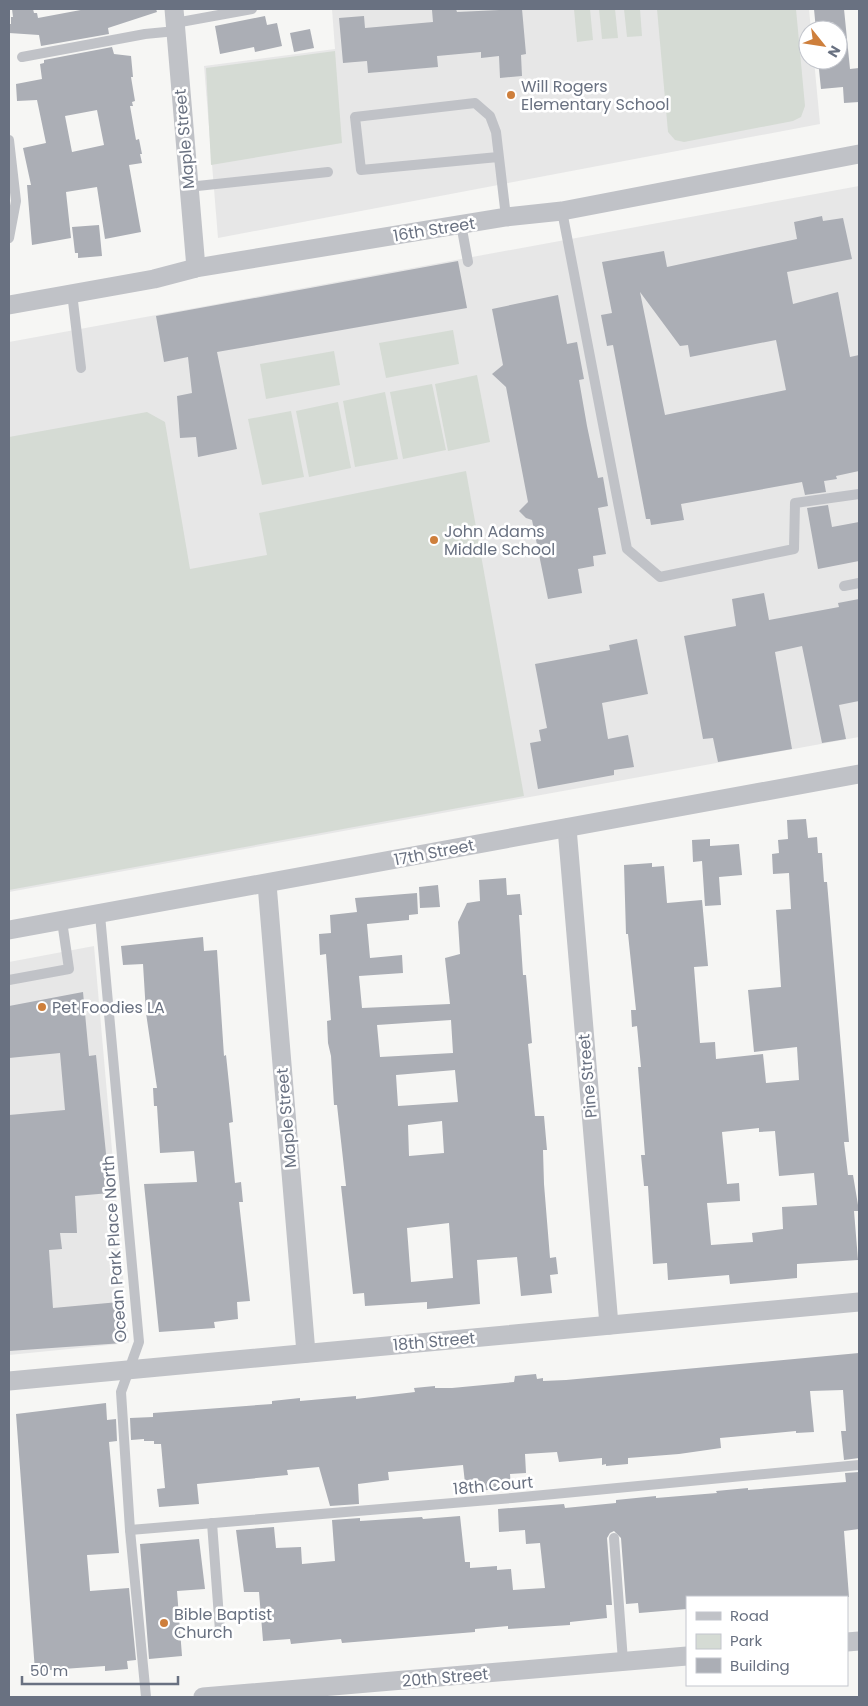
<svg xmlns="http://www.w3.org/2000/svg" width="868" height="1706" font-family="Poppins,sans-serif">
	<rect width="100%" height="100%" fill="#f6f6f4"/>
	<!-- built -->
	<g fill="#e7e7e7">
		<polygon points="332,9 809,9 811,30 808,30 808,60 814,60 820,124 218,238 204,66 335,49"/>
		<polygon points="859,186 859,737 9,892 9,342"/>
		<polygon points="94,946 129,1343 9,1355 9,962"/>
	</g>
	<!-- green -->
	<g fill="#d5dbd4">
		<polygon points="574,9 590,9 593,40 577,42"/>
		<polygon points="599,9 615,9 618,38 602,39"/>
		<polygon points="624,9 640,9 642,36 627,37"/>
		<polygon points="657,9 796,9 805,106 801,117 793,121 684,142 675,140 668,132"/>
		<polygon points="335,51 342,143 211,165 206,68"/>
		<polygon points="453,330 459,364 386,378 379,343"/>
		<polygon points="334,351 340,385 266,399 260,364"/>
		<polygon points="477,375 490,442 448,451 435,384"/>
		<polygon points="432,384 446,450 403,459 390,392"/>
		<polygon points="385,392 398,459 355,467 343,401"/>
		<polygon points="338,402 351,468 309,477 296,411"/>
		<polygon points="291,411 304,477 262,485 248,419"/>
		<polygon points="147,412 165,422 190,569 267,555 259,513 466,471 524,796 9,890 9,437"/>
	</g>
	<!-- building -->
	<g fill="#abaeb5" fill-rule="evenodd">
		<polygon points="12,9 33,9 34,13 37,13 38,18 86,9 156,9 157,12 108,28 109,34 41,46 39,35 9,33 9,24 11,24 11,17 13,17"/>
		<polygon points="456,9 457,12 522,9 526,54 521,55 522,76 500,78 499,56 481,58 481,52 437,56 438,67 368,73 367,61 343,63 339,18 364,16 365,28 433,22 432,10"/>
		<polygon points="814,9 844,9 850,69 859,68 859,102 844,103 843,87 821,89 818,60 838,60 838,30 816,30"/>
		<polygon points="265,16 267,25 277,23 282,46 255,52 254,47 220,54 215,26"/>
		<polygon points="310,29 314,48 294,52 290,33"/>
		<path d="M112,47L114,54L131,56L133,77H131L135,101L132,102L133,106H130L136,140L139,139L142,154H140L142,163L129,165L141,232L105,239L97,187L66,192L71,238L32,245L27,185H31L23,148L46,143L37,100L17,101L16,84L42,79L40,64L44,63V60ZM97,110L104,145L72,152L65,116Z"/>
		<path d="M822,216L823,221L843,218L852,259L787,272L793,304L838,292L850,357L859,355V471L836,476L837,479L824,481L826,492L805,495L802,482L681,504L684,520L651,525L650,519H646L613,345L607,346L601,315L612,313L602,262L664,251L667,267L797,239L794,222ZM640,292L680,346L688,345L690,357L776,340L786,390L665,415Z"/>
		<polygon points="99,225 102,256 78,258 78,253 75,253 72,227"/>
		<polygon points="458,261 467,308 217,352 237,449 198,457 196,437 180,438 177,396 192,393 188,357 164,362 156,316"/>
		<polygon points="558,295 567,344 577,342 584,379 579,380 587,426 598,478 603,477 608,506 598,508 606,554 593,556 594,566 578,569 582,593 548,599 532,520 526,518 519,511 528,502 506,387 492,374 503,365 492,309"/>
		<polygon points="828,505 832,527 859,522 859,561 818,569 807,508"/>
		<polygon points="764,593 769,620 839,607 838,603 859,599 859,701 839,705 846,739 822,743 802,646 775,652 792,749 718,762 713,738 703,739 684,636 736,626 732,599"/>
		<polygon points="637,639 648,694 602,703 608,739 628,735 634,767 614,770 614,775 538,789 530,743 541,741 539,730 547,728 535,664 610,650 609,645"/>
		<path d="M806,819L808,838L817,837L818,853H822L824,882H827L849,1142H844L848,1175H853L859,1211H854L858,1260L797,1264V1278L730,1284L729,1275L668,1280L667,1263L653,1264L648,1186H644L641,1155H645L638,1067H641L637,1026L632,1027L631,1010H636L628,934H626L624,865L652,863V867L664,866L667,903L702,900L708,966L694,967L700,1043L715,1042L716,1059L763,1054L766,1083L799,1080L797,1047L754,1052L748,990L781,987L776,910L791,909L789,873L773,874L772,854L779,853L778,840L788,839L787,820ZM759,1128V1132L775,1131L779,1176L814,1173L817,1205L782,1207L783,1229L752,1233L753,1242L711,1245L707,1203L740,1201L739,1183L727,1184L722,1132Z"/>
		<polygon points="710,839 710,846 739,844 742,875 719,877 721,905 705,906 702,861 693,862 692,840"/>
		<path d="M506,878L507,895L520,894L522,915H519L523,975H526L532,1043L528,1044L535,1116H544L547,1150H543L544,1184L550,1258L556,1257L558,1274L550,1275L552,1293L521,1296L517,1257L477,1260L480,1304L427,1309V1302L365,1306L364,1293L353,1294L341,1186H346L337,1105H334L331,1056L328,1043L327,1021L331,1020L326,954L320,955L319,934L331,933L330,915L357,912L355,898L417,893L418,914L409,915V920L367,924L370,958L402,955L403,973L359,976L362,1008L450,1004L445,958L460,954L458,922L467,903L480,901L479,880ZM451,1020L453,1053L380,1057L377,1025ZM455,1070L458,1102L398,1106L396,1075ZM442,1121L444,1153L409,1156L408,1125ZM449,1223L453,1278L411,1282L407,1228Z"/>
		<polygon points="438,885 440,907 420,908 419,887"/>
		<polygon points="203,937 204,951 217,950 224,1056 226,1055 233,1122 229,1123 235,1183 241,1182 243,1202 239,1202 250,1301 237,1302 238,1319 214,1322 215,1328 159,1332 144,1184 197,1182 194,1151 160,1153 157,1106 154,1106 153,1088 157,1088 146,1013 143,964 123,965 121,946"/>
		<polygon points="83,992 89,1056 96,1055 110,1193 75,1196 77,1233 60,1233 62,1249 49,1250 53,1308 119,1302 123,1343 9,1351 9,1115 65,1110 60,1053 9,1058 9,1006"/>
		<polygon points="859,1353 859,1458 844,1460 841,1431 846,1431 843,1390 810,1391 814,1432 796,1433 796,1431 720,1438 721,1448 679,1454 628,1458 628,1464 606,1466 606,1464 602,1465 602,1458 559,1462 557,1452 525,1454 526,1473 510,1474 511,1488 466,1492 463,1465 388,1472 389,1480 358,1484 359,1504 330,1506 319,1467 287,1470 288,1475 197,1484 199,1504 159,1507 157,1489 165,1488 161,1444 154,1444 154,1441 144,1441 144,1439 131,1440 130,1418 153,1417 153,1413 272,1404 272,1401 300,1398 300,1401 356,1396 356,1399 415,1392 414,1388 435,1386 435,1388 452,1388 514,1382 515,1376 536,1374 537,1379 543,1378 543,1381 566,1380"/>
		<polygon points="106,1403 107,1420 116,1419 117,1441 109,1442 119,1553 87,1555 90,1591 129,1588 136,1660 127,1661 128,1669 105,1671 105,1666 35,1671 16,1414"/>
		<polygon points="859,1472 859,1529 844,1531 849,1597 687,1597 687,1609 639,1613 638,1603 626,1604 621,1538 614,1531 610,1533 607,1538 612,1605 606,1605 607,1618 570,1622 570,1625 508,1629 508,1626 475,1629 475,1632 342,1643 341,1639 291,1644 290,1639 263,1641 259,1592 244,1592 236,1530 274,1527 276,1548 301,1547 302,1564 335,1561 332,1520 360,1518 360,1521 422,1517 423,1519 460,1516 465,1562 470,1562 470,1568 497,1566 497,1570 511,1569 513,1590 545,1588 540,1543 526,1544 525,1530 499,1532 498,1509 564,1504 565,1508 616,1503 616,1500 656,1496 656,1498 717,1493 716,1491 748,1488 748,1490 846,1482 845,1473"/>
		<polygon points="199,1539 205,1589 177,1591 182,1656 149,1659 140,1544"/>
	</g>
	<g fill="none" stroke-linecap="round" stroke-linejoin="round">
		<!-- service -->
		<g stroke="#c0c2c7" stroke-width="10">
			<polyline points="175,23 252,9"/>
			<polyline points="22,57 145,34 176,31"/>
			<polyline points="9,140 16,201 9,238"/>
			<polyline points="498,157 361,170 355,117 475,103 490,116 496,132 506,217"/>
			<polyline points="188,187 328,172"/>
			<polyline points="562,211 627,549 660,577 794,549 795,503 859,494"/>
			<polyline points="461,224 468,262"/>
			<polyline points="72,293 81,368"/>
			<polyline points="844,586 859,583"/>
			<polyline points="100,915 139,1342 121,1392 130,1530 146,1697"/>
			<polyline points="9,980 69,969 62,921"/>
			<polyline points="212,1523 220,1631"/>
			<polyline points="130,1530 512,1498 859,1465"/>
			<polyline points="614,1538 623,1661"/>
		</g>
		<!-- minor -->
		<g stroke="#c0c2c7" stroke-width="19">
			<polyline points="174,9 196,268"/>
			<polyline points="9,305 154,279 196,268 506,217 562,211 859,154"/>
			<polyline points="567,828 609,1325"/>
			<polyline points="267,884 306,1353"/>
			<polyline points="9,930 859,774"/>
			<polyline points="9,1381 859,1302"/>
			<polyline points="847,1642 859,1641"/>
			<polyline points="203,1697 687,1656"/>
		</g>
	</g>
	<!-- markers -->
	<g fill="#ce7f3c" stroke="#fff" stroke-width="2">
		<circle cx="511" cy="95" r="5"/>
		<circle cx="434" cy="540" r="5"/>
		<circle cx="42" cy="1007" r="5"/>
		<circle cx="164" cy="1623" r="5"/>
	</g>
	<g text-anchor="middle" stroke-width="5" stroke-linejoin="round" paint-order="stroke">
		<!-- poi labels -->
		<g font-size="16" fill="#697181" stroke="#fff" text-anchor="start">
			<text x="521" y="92">Will Rogers<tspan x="521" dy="18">Elementary School</tspan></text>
			<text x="444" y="537">John Adams<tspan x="444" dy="18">Middle School</tspan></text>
			<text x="52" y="1013">Pet Foodies LA</text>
			<text x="174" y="1620">Bible Baptist<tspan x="174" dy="18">Church</tspan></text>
		</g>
		<!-- street labels -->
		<g font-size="16" fill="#697181" stroke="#fff">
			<text transform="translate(184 139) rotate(-95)" y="6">Maple Street</text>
			<text transform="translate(434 229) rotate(-9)" y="6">16th Street</text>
			<text transform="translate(434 852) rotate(-11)" y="6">17th Street</text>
			<text transform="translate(587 1076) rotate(-95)" y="6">Pine Street</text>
			<text transform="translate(286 1118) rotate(-95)" y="6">Maple Street</text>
			<text transform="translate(114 1249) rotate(-94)" y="6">Ocean Park Place North</text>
			<text transform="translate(434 1341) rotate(-5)" y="6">18th Street</text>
			<text transform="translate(493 1485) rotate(-5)" y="6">18th Court</text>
			<text transform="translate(445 1677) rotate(-5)" y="6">20th Street</text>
		</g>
	</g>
	<!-- border -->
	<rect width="868" height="1706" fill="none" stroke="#697181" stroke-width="20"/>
	<!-- legend -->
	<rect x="686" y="1596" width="162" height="90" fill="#ffffff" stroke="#c3c6cd"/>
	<rect x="696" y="1612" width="25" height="8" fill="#c0c2c7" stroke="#c3c6cd"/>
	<text x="730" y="1621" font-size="15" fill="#697181">Road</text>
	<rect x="696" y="1634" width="25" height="15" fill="#d5dbd4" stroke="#c3c6cd"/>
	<text x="730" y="1646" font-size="15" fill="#697181">Park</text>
	<rect x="696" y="1658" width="25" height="15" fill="#abaeb5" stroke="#c3c6cd"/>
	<text x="730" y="1671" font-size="15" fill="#697181">Building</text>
	<!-- north arrow -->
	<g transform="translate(823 45) rotate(120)"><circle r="24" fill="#ffffff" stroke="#c3c6cd"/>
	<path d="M0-4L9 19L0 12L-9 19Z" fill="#ce7f3c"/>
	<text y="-8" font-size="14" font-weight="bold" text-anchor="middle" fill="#697181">N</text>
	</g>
	<!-- scale -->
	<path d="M22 1676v8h156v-8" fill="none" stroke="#697181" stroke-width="2.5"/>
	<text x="30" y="1676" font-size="15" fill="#697181" stroke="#ffffff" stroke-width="4" paint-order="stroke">50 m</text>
</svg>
